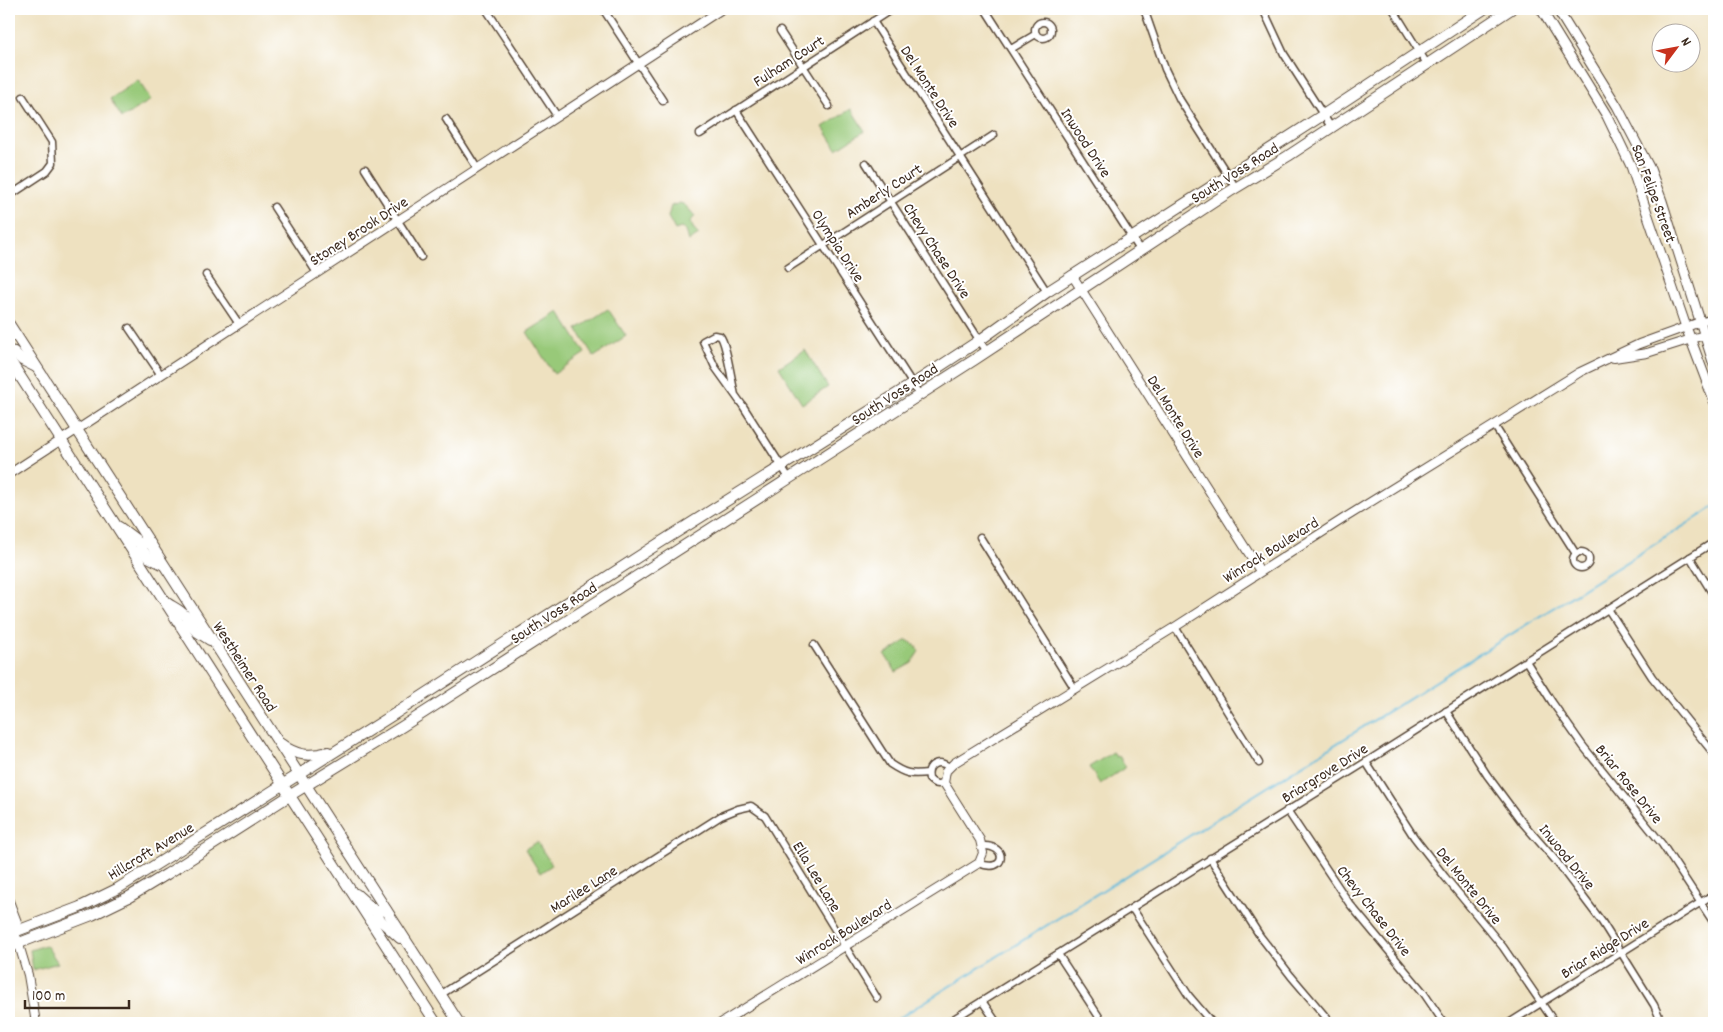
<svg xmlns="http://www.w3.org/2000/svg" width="1723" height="1032" font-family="Dekko,sans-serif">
	<rect width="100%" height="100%" fill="#fff"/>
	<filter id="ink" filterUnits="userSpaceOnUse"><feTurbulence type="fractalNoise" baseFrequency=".02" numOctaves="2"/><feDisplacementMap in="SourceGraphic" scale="10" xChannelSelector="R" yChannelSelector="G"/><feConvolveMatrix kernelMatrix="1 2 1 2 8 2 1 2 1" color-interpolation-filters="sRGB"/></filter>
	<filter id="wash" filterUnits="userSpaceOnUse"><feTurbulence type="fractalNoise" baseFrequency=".0096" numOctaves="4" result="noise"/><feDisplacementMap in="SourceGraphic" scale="20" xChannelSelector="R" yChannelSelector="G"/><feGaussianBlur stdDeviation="1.12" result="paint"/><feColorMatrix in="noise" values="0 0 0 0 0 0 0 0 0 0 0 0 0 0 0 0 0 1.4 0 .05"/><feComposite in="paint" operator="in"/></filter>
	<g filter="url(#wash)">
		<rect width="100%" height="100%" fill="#eee1c0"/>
		<!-- green -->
		<g fill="#98c979" stroke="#6a7a4c">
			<polygon points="138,80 151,100 122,118 110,99"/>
			<polygon points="851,109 865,131 837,149 823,127"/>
			<polygon points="680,203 685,205 695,216 690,222 695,231 699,235 689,241 686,231 681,228 675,230 668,217 671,206"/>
			<polygon points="608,309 626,336 594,357 577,329"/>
			<polygon points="559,312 585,353 554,374 527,332"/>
			<polygon points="805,350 828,387 802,404 779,367"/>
			<polygon points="907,640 915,645 919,651 912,663 896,672 885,655"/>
			<polygon points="1113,752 1116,757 1119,756 1126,767 1100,784 1089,767"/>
			<polygon points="537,842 552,865 540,873 525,849"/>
			<polygon points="46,945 58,963 33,970 30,950"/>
		</g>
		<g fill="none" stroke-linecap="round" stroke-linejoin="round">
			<!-- stream -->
			<polyline stroke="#5cb8da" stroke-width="2" points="891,1023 1714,507"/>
		</g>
	</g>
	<g filter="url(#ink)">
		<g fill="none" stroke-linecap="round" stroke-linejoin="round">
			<!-- minor casing -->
			<g stroke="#564536" stroke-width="9">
				<g id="minor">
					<polyline points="486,9 557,116"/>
					<polyline points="603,9 663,101"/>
					<polyline points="985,9 1140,250"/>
					<polyline points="1144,9 1165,69 1180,100 1236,188"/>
					<polyline points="1263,9 1284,54 1331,127"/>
					<polyline points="1393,9 1427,64"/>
					<polyline points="873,21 1047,292"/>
					<circle cx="1043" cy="30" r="8"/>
					<polyline points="780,31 829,106"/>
					<polyline points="1011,49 1036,34"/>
					<polyline points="736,110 919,394"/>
					<polyline points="446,119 477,168"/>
					<polyline points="700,134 892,9"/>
					<polyline points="866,163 987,352"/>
					<polyline points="365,169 421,257"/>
					<polyline points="9,196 47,171 53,163 52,142 23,97"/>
					<polyline points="274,207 317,273"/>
					<polyline points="788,268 994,135"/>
					<polyline points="206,275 239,324"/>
					<polyline points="1700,322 1714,318"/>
					<polyline points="129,328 161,375"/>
					<polyline points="1704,335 1714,331"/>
					<path d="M735,395C732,383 726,341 720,336L714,335L703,341L715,367L743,406L789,478"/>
					<polyline points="1494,425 1576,554"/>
					<polyline points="980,537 1075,689"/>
					<circle cx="1581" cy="560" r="8"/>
					<polyline points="1690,557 1714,596"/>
					<polyline points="1608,609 1652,677 1714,754"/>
					<polyline points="1175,627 1259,763"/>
					<path d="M814,645L890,764C905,774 910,775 928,773"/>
					<polyline points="1526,661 1552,702 1583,746 1662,844 1714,923"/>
					<polyline points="1446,711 1487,775 1522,822 1556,861 1602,922 1654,1005 1662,1023"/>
					<polyline points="1366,762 1414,837 1445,877 1503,947 1555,1023"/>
					<path d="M944,783C937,785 934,784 929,779C926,764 938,759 949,767"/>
					<polyline points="1287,810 1349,903 1423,992 1444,1023"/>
					<polyline points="1210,858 1260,936 1291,976 1331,1023"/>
					<path d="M979,863C1006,875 1009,844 982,846"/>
					<polyline points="1132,908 1189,996 1212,1023"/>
					<polyline points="1058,954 1103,1023"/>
					<polyline points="440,995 721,816 738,809 751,806 765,816 877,998"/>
					<polyline points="982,1001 997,1023"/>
					<polyline points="947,1023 1366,762 1714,542"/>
					<polyline points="1509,1023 1714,894"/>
				</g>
			</g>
			<!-- tertiary casing -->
			<g stroke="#564536" stroke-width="10">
				<g id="tertiary">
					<polyline points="1072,275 1260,571"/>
					<polyline points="1614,358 1647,353 1704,335"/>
					<polyline points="9,474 722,9"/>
					<polyline points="9,901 17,922 15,932"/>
					<polyline points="17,938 28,975 36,1023"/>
					<polyline points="721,1023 979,863 983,853 980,840 944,783 946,771 954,763 1175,627 1343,519 1580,372 1639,344 1700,322"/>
				</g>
			</g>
			<!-- secondary casing -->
			<g stroke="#564536" stroke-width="11">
				<g id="secondary">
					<polyline points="1541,9 1607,116 1631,166 1686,327 1714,401"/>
					<polyline points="1557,9 1617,106 1650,169 1662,201 1714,365"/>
				</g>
			</g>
			<!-- primary casing -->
			<g stroke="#564536" stroke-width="12">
				<g id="primary">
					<polyline points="9,324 459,1023"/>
					<polyline points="9,351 14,352 22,360 36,367"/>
					<polyline points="9,359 436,1023"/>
					<polyline points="119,527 135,539 137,542 143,544 149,543"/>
					<polyline points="133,552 143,551 148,557 162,564"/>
					<path d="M167,603C171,606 176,608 181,612C188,617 189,622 198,620"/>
					<polyline points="182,625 191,625 196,631 210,640"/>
					<path d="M281,744C296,756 310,757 328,752"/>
					<polyline points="356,894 375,911 386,910"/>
					<polyline points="370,921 379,919 400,938"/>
					<polyline points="9,934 80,907 117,889 187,845 396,713 661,542 922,378 980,340 1047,292 1323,115 1484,9"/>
					<polyline points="9,947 92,915 129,897 167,874 289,796 403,726 974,360 1229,192 1288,156 1511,9"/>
				</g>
			</g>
			<!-- minor -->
			<use href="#minor" stroke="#fff" stroke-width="6"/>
			<!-- tertiary -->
			<use href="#tertiary" stroke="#fff" stroke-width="8"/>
			<!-- secondary -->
			<use href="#secondary" stroke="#fff" stroke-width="9"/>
			<!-- primary -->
			<use href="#primary" stroke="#fff" stroke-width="10"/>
		</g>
	</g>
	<g text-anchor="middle" stroke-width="4" stroke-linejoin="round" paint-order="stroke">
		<!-- street labels -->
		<g font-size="16" fill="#3b2a1e" stroke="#fff">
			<text transform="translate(788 60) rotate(-33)" y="6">Fulham Court</text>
			<text transform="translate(931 86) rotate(57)" y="6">Del Monte Drive</text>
			<text transform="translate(1087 142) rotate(57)" y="6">Inwood Drive</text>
			<text transform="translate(1234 172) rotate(-32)" y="6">South Voss Road</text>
			<text transform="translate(883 190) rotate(-33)" y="6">Amberly Court</text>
			<text transform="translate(1655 193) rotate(70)" y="6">San Felipe Street</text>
			<text transform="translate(358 230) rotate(-33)" y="6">Stoney Brook Drive</text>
			<text transform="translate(839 245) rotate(57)" y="6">Olympia Drive</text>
			<text transform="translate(938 250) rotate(57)" y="6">Chevy Chase Drive</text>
			<text transform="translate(894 393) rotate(-33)" y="6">South Voss Road</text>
			<text transform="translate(1177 416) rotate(58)" y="6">Del Monte Drive</text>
			<text transform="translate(1270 549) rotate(-32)" y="6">Winrock Boulevard</text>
			<text transform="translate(553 612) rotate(-33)" y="6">South Voss Road</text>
			<text transform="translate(246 666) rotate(57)" y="6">Westheimer Road</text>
			<text transform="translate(1324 772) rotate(-32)" y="6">Briargrove Drive</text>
			<text transform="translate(1630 783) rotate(51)" y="6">Briar Rose Drive</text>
			<text transform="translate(150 850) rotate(-31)" y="6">Hillcroft Avenue</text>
			<text transform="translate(1568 856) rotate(51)" y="6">Inwood Drive</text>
			<text transform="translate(818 876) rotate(59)" y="6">Ella Lee Lane</text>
			<text transform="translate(1470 885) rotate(51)" y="6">Del Monte Drive</text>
			<text transform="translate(583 888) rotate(-32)" y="6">Marilee Lane</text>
			<text transform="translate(1375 910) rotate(52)" y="6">Chevy Chase Drive</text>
			<text transform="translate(843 931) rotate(-32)" y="6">Winrock Boulevard</text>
			<text transform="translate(1604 947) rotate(-32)" y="6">Briar Ridge Drive</text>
		</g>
	</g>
	<!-- margin -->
	<rect width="1723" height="1032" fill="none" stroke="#fff" stroke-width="30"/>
	<!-- north arrow -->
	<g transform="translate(1676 48) rotate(58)"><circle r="24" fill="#ffffff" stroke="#b1aaa5"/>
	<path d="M0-4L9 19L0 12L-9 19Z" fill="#c8321e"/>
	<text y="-8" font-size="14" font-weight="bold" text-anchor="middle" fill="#3b2a1e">N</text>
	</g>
	<!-- scale -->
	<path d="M25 1000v8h104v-8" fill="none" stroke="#3b2a1e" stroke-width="2.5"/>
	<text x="32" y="1000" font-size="15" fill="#3b2a1e" stroke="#ffffff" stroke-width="4" paint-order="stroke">100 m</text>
</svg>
